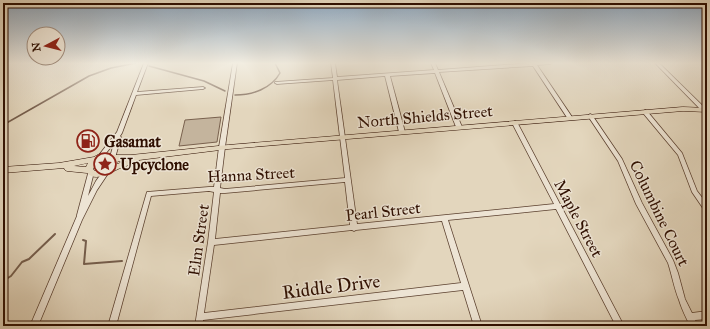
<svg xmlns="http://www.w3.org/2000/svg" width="710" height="329" font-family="'IM FELL Great Primer',serif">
	<rect width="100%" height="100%" fill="#e3d6bd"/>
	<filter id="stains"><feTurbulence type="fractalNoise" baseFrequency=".005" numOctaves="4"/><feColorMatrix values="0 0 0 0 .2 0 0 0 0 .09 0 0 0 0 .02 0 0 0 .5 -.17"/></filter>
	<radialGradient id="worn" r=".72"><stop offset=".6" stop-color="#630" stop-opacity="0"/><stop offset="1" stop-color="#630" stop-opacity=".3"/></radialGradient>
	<!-- green -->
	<polygon fill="#c4b49d" stroke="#79614e" points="221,117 217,142 179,146 185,120"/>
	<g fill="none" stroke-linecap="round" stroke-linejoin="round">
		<!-- stream-far1 -->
		<g stroke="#755d4b" stroke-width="1.5">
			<polyline points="149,66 204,81 225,91"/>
			<path d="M235,95C252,95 271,89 280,73L275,63"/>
			<polyline points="3,125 89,76 111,68 136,63"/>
		</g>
		<!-- stream -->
		<g stroke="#755d4b" stroke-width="2">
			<polyline points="83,240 86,241 84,264 122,261"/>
			<polyline points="3,281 11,276 22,262 29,259 55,234"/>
		</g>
		<!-- minor casing -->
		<g stroke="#5b402f" stroke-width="1.5">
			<g id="minor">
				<polygon points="144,63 148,63 137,92 203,87 205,88 203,89 136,95 122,133 120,136 121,137 115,158 111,158 110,157 114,143 103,157 99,157 98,156 99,155 117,132"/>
				<path d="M233,63H237L225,147L220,188L225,189L345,178L333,80L277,84L275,83V82L333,78L331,63H335L337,77L434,70L431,63H435L438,70L531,63H552L550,64L537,65L572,117V119H568L533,66L439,72L462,127L459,129L456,127L435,73L390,76L405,132L402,134L399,132L385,76L337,80L357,224L554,204L512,123L515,121L517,122L624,326H616L556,209L448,220L482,326H474L463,290L203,320V326H195L208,242L214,192L209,191L151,196L116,326H108L147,192L209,187H214L219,147ZM345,182L350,225L215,239L220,193H225ZM442,221L461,283L204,313L214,245L352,230L354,231L356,230Z"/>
				<polygon points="655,63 659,63 707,110 707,115 705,114"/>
				<polygon points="645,110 647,111 682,153 697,191 707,204 707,212 705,211 692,192 678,155 643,113 643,112"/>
				<path d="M590,114L592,115L622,159L642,203L673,260L678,273L685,299L692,313L707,311V319L695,320L698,326H690C686,317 682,310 679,300C674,288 672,275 668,263L636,204L618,161L588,116Z"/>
				<polygon points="89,170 93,170 94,172 88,196 96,181 104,170 108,170 109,172 97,190 82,220 38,326 30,326 77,216 77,215"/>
			</g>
		</g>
		<!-- major casing -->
		<g stroke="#2e0e00" stroke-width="1">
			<path id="major" d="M683,107L707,108V112L683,111L228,149L139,160L138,162C130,165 121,167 114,171C105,175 95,181 87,173L67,171L65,170L64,168L3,173V167L59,163L94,157L101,153L116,155H131L228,145ZM102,159H111C111,168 103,171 95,171L93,169L96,163ZM118,161H126L117,164ZM88,163L86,167L74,166Z"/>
		</g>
		<!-- minor -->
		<use href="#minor" fill="#ede4d4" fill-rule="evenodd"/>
		<!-- major -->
		<use href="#major" fill="#e3d6bd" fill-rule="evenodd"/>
	</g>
	<!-- sky -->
	<linearGradient id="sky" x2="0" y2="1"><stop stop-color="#8da6bd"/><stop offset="0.58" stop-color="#f2ede1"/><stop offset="1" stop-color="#f2ede1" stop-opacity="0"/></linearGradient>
	<rect width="710" height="109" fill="url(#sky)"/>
	<!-- icons -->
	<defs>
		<g id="fuel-ring" transform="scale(1.15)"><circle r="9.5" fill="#ede4d4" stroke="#8f2418" stroke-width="1.5"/><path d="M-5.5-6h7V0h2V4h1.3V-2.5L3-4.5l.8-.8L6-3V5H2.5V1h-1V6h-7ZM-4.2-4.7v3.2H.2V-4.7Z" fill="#8f2418"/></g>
		<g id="sight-ring" transform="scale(1.15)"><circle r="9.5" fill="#ede4d4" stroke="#8f2418" stroke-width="1.5"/><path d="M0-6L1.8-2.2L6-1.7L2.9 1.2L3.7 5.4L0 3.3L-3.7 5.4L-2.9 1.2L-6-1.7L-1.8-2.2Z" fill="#8f2418"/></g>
	</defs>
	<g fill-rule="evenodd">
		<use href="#fuel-ring" x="88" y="141"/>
		<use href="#sight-ring" x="105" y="164"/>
	</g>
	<g text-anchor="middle" stroke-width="3" stroke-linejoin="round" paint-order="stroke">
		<!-- street labels -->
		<g font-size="16" fill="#2e0e00" stroke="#ede4d4">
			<text transform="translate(425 116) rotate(-5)" y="6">North Shields Street</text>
			<text transform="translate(251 174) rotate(-3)" y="6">Hanna Street</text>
			<text transform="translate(383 211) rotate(-6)" y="6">Pearl Street</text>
			<text transform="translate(660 213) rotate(64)" y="6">Columbine Court</text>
			<text transform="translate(579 218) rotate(62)" y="6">Maple Street</text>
			<text transform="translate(198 240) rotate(-82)" y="6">Elm Street</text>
		</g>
		<!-- poi labels -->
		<g font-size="16" font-weight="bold" fill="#2e0e00" stroke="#ede4d4" text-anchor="start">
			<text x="104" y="147">Gasamat</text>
			<text x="120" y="170">Upcyclone</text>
		</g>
		<!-- near-street labels -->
		<g font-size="19" fill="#2e0e00" stroke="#ede4d4">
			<text transform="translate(331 286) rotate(-7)" y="7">Riddle Drive</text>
		</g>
	</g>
	<!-- margin -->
	<rect width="710" height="329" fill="none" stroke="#e3d6bd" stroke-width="16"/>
	<rect x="4" y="4" width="702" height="321" fill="none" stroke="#2e0e00" stroke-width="2"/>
	<rect x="8" y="8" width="694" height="313" fill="none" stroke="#2e0e00"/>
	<!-- north arrow -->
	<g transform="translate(46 46) rotate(263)"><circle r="19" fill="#ede4d4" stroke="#a18e7f"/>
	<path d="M0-3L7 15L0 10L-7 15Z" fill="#8f2418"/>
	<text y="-6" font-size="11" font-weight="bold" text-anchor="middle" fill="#2e0e00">N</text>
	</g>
	<rect width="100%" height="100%" filter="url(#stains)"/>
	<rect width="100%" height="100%" fill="url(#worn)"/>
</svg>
